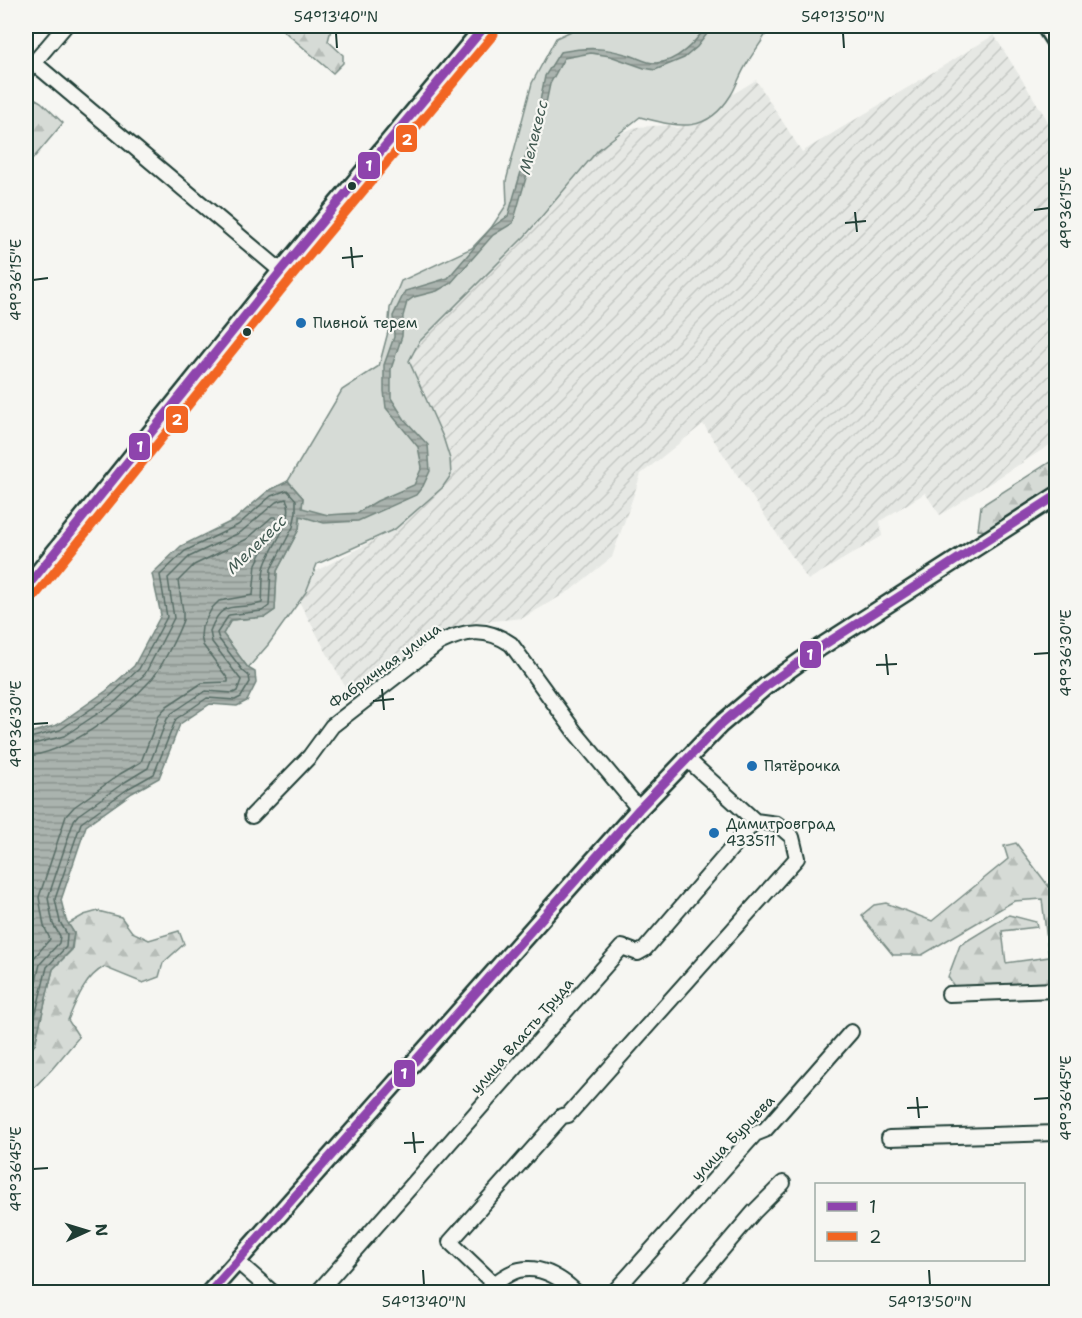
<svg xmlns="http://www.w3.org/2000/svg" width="1082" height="1318" font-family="'Shantell Sans',sans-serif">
	<defs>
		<pattern id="industrial-furrows" width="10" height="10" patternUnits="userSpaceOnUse" patternTransform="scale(1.5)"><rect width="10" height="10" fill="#e6e8e4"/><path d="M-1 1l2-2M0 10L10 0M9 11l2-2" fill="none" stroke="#c5c8c4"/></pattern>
		<pattern id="forest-firs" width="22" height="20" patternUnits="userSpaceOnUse" patternTransform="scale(1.5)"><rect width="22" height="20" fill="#d6dbd6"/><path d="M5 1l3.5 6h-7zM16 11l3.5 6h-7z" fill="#b7bdb8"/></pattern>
		<pattern id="water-rules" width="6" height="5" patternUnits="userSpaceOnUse" patternTransform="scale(1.5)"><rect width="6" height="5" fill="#aab3ae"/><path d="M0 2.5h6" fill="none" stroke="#8a938e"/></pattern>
	</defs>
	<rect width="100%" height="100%" fill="#f6f6f2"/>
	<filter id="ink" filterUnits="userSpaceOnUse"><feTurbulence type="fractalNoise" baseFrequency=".0167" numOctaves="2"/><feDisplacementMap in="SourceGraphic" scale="12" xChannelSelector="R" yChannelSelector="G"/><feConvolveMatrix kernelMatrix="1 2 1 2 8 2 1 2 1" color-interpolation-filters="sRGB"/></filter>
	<g filter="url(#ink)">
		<!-- industrial -->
		<polygon fill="url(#industrial-furrows)" points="994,35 1056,134 1056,441 940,515 925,493 880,521 882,536 808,580 703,424 641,474 612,557 571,590 523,618 461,624 348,692 290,585 395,529 409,515 409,361 419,342 525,236 598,150 616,135 636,127 669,125 677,128 756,80 802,152"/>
		<!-- green -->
		<path fill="#d6dbd6" stroke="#7a8c85" stroke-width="1.5" d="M582,26H769C765,40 755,49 748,62C741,72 737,85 731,95C706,135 679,127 640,117L598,150L525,236L419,342L409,361L443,437L450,459L451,475L442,488L395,529L317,564L306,592L268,645L248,668L223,634L231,620L265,617L275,610L277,571L299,529L303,498L288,481L342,390L379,366L388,332L390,308L401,281L472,248L491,228L507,204L506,181L532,83L556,38Z"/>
		<!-- forest -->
		<g fill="url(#forest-firs)" stroke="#7a8c85" stroke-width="1.5">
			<polygon points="278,26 332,26 328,41 343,55 343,63 333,73"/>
			<polygon points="26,93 41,102 63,123 26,167"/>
			<polygon points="1056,458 1056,486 988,531 978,530 981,506"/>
			<polygon points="1016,843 1056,896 1056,984 955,988 948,977 960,945 1009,915 1036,922 1037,927 1002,931 1006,963 1049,957 1042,899 1014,901 922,955 893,955 865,921 862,915 874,905 886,903 932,921 1008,859 1004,846"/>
			<path d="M98,911L121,917L132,932L149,940L179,931L184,944L163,963L159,977L143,983L104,967C85,977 76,1001 68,1020L79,1037L52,1069L26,1096V1056L35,1044L53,969L72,950L74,933L68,924L84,915Z"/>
		</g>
		<!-- water -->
		<path fill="url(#water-rules)" stroke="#72847d" stroke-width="1.5" d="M707,26H713L697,47L684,58L655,70L644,68L610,56L591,53L564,58L550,84L542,122L513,223L493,235L451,283L437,291L414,297L407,302L403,316L402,336L391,369V398L405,420L428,445L430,471L423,486L416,495L358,521L324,523L300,516L299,529L277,571L275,610L265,617L231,620L223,634L248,668L255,672L256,683L247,701L237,706L210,704L180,724L159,778L132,793L86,826L61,900L66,920L74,933L71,950L53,969L35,1044L26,1056V734L57,725L106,691L134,666L161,615L152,574L181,546L234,520L268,491L288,481L303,498L302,508L328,515L357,513L377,501L414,485L422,467L418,447L386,408L384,391V365L394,337L393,316L405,291L448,278L491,228L508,216L536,121L545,76L560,52C589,47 601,47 629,55C637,57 648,64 656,63C678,62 695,42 707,26Z"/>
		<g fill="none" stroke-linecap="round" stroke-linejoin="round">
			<!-- shore -->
			<g stroke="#576c65" stroke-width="1.5">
				<polyline points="26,739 60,730 110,696 139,669 167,617 160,575 185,551 238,525 271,496 287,490 296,500 296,512 293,527 271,569 269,606 262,611 229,615 217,633 219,639 243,671 249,676 250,682 241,697 235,700 207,698 176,719 154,774 129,788 81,823 55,899 60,922 67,934 66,947 47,967 29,1041 26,1046"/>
				<path d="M26,746L64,736L115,702L145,674L174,618L168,578L189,557L241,532L276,502L286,499C298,519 267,550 264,569C262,580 263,592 262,603C236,612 223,596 210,631L212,642L241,680L237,691L233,693L205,691L172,713L167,719L148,768L125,782L78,815L74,820L48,898L53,924L60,936L59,943L40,964L26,1024"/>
				<path d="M26,756C66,754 124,710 150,681C160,671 178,634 183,620V611L178,581L194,565L247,539L272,517H276L277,522L256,564L253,595L219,601L212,608L202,627L201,636L203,645L228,679V682L202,683L167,706L159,715L141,762L120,774L74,807L66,816L39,897L44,926L50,939L33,959L26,987"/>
			</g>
			<!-- minor casing -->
			<g stroke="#1f3d34" stroke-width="18">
				<g id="minor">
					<polyline points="33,62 281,271"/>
					<polyline points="26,72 65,26"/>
					<path d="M252,816L310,756L332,726L439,643C466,630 486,627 511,644L575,732L639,809"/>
					<polyline points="949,994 1056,990"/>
					<polyline points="889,1138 1056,1133"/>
					<polyline points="238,1262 272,1292"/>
					<path d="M494,1284C501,1279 510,1272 519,1270C541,1265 561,1278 576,1292"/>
					<polyline points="318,1292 622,947 638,953 645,949 755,821"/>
					<polyline points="487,1292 494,1284 450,1242 562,1116 568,1115 797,858 792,837 777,824 755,821 686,758"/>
					<polyline points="614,1292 755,1134 765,1130 851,1032"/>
					<polyline points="686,1292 754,1212 783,1183"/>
				</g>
			</g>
			<!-- major casing -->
			<g stroke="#1f3d34" stroke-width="21">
				<g id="major">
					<polyline points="1045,26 1056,43"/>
					<polyline points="26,588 281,271 485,26"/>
					<polyline points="210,1292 639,809 720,725 766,686 819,648 1056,496"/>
				</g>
			</g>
			<!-- minor -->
			<use href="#minor" stroke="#f6f6f2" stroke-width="14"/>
			<!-- major -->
			<use href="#major" stroke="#f6f6f2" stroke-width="16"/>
			<!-- bus-1 casing -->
			<g stroke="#f6f6f2" stroke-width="14">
				<g id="bus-1">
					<polyline points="26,588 281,271 485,26"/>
					<polyline points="210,1292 639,809 720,725 766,686 819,648 1056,496"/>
				</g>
			</g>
			<!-- bus-2 casing -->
			<g stroke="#f6f6f2" stroke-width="14">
				<polyline id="bus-2" points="35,596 290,279 494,34"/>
			</g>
			<!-- bus-1 -->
			<use href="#bus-1" stroke="#8e44ad" stroke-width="9"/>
			<!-- bus-2 -->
			<use href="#bus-2" stroke="#f26522" stroke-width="9"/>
		</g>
	</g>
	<!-- ticks -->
	<path fill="none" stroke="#1f3d34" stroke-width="2" d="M336,33L337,48M843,33L844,48M1034,210L1049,208M855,212L857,232M845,223L866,221M351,247L353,268M342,258L363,256M33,280L48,278M886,654L888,675M1034,654L1049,653M876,665L897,664M382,689L384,710M373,701L394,699M33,724L48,723M917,1097L919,1118M1034,1099L1049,1098M907,1108L928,1107M413,1132L415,1153M404,1143L424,1142M33,1169L48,1168M423,1270L424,1285M929,1270L930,1285"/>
	<!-- markers -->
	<g fill="#1f3d34" stroke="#f6f6f2" stroke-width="2">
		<circle cx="352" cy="186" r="5"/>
		<circle cx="247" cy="332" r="5"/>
	</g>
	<g fill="#1f6fb2" stroke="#f6f6f2" stroke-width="2">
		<circle cx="301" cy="323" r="6"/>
		<circle cx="752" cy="766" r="6"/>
		<circle cx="714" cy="833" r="6"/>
	</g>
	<g text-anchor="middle" stroke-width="4.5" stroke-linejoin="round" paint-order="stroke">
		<!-- poi labels -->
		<g font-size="15" fill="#1f3d34" stroke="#f6f6f2" text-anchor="start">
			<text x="313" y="328">Пивной терем</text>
			<text x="764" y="771">Пятёрочка</text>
			<text x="726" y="829">Димитровград<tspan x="726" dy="17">433511</tspan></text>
		</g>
		<!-- street labels -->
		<g font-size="15" fill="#1f3d34" stroke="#f6f6f2">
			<text transform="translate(385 666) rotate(-36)" y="5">Фабричная улица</text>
			<text transform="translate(522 1036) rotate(-49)" y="5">улица Власть Труда</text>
			<text transform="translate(733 1138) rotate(-46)" y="5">улица Бурцева</text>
		</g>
		<!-- water labels -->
		<g font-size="16" font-style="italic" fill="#425a52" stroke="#f6f6f2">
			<text transform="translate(533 137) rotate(-76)" y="6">Мелекесс</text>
			<text transform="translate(256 544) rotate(-44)" y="6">Мелекесс</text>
		</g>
	</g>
	<g stroke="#f6f6f2" stroke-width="2">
		<rect x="395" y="124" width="23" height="29" rx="6" fill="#f26522"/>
		<rect x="357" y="151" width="24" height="29" rx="6" fill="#8e44ad"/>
		<rect x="165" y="405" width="24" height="29" rx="6" fill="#f26522"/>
		<rect x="128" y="432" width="23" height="29" rx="6" fill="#8e44ad"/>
		<rect x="799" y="640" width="23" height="29" rx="6" fill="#8e44ad"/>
		<rect x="393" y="1059" width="23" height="29" rx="6" fill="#8e44ad"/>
	</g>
	<g font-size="16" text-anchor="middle" font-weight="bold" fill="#fff">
		<text x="407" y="145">2</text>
		<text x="369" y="171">1</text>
		<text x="177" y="425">2</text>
		<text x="140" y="452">1</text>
		<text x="810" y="660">1</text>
		<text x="404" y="1079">1</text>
	</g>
	<!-- margin -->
	<rect width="1082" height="1318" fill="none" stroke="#f6f6f2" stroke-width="66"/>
	<!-- legend -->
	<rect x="815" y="1183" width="210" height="78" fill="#f6f6f2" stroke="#a0aca6" stroke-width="1.5"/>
	<rect x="827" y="1202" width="30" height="9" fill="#8e44ad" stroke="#a0aca6" stroke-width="1.5"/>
	<text x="869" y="1213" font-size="18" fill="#1f3d34">1</text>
	<rect x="827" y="1232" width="30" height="9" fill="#f26522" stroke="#a0aca6" stroke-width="1.5"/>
	<text x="869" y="1243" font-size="18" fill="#1f3d34">2</text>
	<!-- north arrow -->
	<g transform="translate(87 1231) rotate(86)" stroke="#f6f6f2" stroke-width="4.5" paint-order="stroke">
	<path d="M0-4.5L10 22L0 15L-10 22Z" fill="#1f3d34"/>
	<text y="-9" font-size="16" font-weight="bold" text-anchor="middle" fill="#1f3d34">N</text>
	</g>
	<rect x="33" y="33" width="1016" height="1252" fill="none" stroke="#1f3d34" stroke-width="2"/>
	<g font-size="15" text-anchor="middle" fill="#1f3d34">
		<text x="336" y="22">54°13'40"N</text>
		<text x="843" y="22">54°13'50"N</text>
		<text transform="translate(1066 208) rotate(-90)" y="5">49°36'15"E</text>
		<text transform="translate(16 280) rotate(-90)" y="5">49°36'15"E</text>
		<text transform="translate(1066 653) rotate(-90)" y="5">49°36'30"E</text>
		<text transform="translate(16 724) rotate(-90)" y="5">49°36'30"E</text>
		<text transform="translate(1066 1098) rotate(-90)" y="5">49°36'45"E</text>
		<text transform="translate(16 1169) rotate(-90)" y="5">49°36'45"E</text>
		<text x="424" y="1307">54°13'40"N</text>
		<text x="930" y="1307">54°13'50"N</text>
	</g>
</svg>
